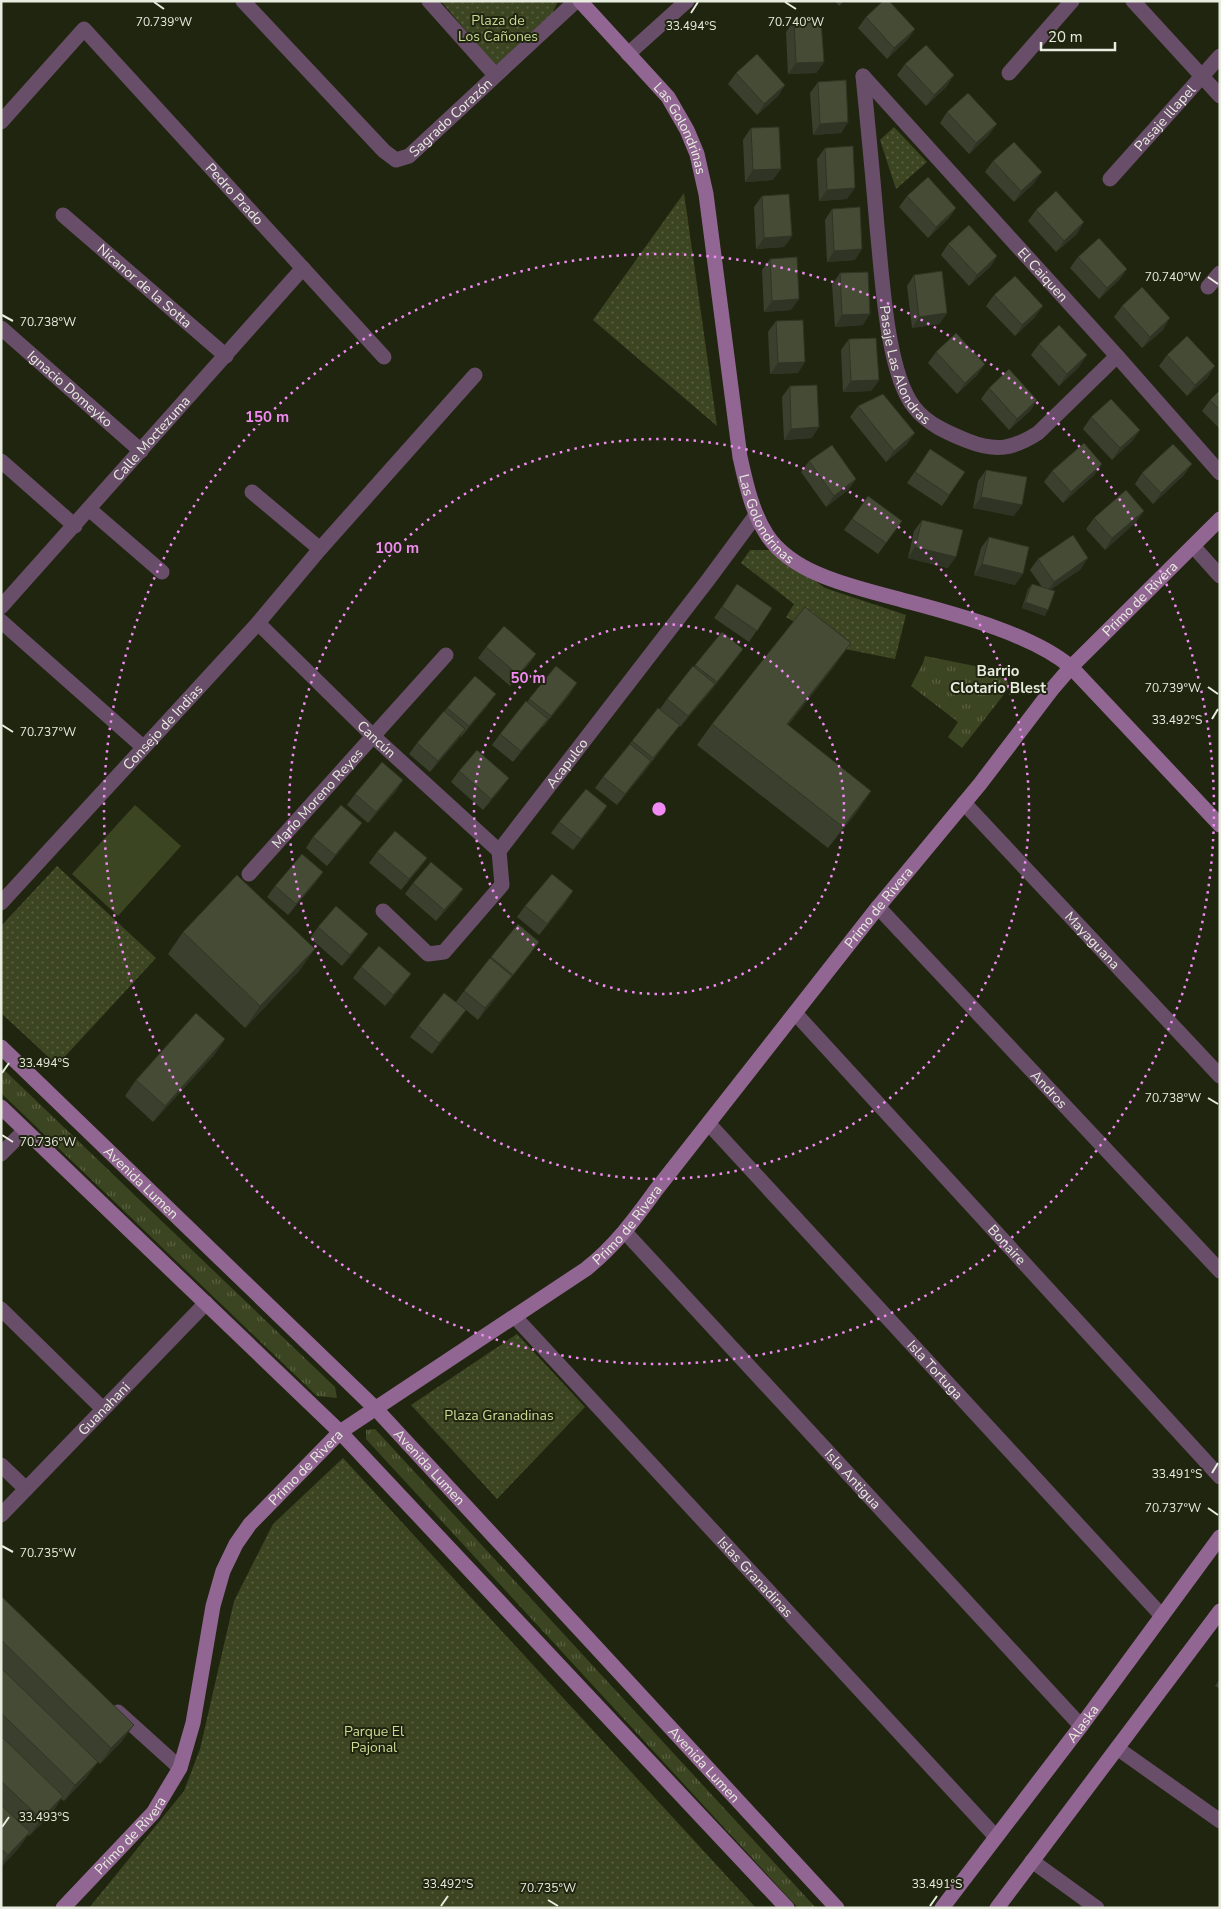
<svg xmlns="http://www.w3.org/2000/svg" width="1221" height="1909" font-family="'Nunito Sans',sans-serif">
	<defs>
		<pattern id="grass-tufts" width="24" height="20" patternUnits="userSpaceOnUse" patternTransform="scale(1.25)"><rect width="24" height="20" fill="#3c4521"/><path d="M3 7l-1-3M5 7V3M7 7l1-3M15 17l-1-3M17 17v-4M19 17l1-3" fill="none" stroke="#586041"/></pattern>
		<pattern id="park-dots" width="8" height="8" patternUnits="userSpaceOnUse" patternTransform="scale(1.25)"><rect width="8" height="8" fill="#3c4521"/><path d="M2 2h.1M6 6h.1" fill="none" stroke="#586041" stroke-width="1.8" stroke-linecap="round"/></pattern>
	</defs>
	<rect width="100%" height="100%" fill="#202510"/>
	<!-- grass -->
	<g fill="url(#grass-tufts)">
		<polygon points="925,656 1005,672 1009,688 962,748 948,737 958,722 911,686 923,663"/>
		<polygon points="1,1067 335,1387 337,1398 317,1396 1,1093"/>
		<polygon points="375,1429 816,1908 798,1908 366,1439 366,1430"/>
	</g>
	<!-- park -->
	<g fill="url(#park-dots)">
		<polygon points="441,1 558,1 552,14 495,66"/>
		<polygon points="894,127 927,162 896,189 880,140"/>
		<polygon points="684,193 717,426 593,320"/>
		<polygon points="750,550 773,550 825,588 906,615 895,659 835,647 786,617 794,604 741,563"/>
		<polygon points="57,866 156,958 57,1065 1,1013 1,926"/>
		<polygon points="517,1334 585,1407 497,1499 411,1405"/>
		<polygon points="343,1458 756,1908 89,1908 184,1791 200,1749 234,1601 273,1524"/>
	</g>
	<!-- garden -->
	<polygon fill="#3c4521" points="135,805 181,846 118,916 72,874"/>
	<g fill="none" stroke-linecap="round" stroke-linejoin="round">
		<!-- street -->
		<g stroke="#694e69" stroke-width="15">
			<path id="s1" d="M243,1L384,151L396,160L409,156L576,1"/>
			<polyline points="429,1 495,75"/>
			<polyline points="1133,1 1220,96"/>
			<polyline points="628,54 687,1"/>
			<polyline points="1009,73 1072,1"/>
			<path id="s2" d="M863,76C868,126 873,177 877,227C882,273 886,371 914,407C927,424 948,433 968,441C996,452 1013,449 1038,433L1117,356"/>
			<path id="s3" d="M863,76L1117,356L1220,473"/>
			<path id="s4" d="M1,122L84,29L384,357"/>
			<path id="s5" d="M1110,179L1220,56"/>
			<path id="s6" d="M63,215L226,356"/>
			<polyline points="1208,287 1220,273"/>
			<path id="s7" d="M1,328L141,451"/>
			<polyline points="1,461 75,526"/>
			<polyline points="252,492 320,549"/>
			<polyline points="89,509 162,572"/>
			<polyline points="1193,546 1220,576"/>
			<path id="s8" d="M1,607L303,268"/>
			<polyline points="1,621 143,747"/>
			<path id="s9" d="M258,623L373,736L499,851"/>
			<path id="s10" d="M964,803L1220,1076"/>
			<path id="s11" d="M249,874L446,655"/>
			<path id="s12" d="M1,903L258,623L320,549L475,375"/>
			<path id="s13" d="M878,907L1220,1271"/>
			<path id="s14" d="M383,911L428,954L444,952L502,885L499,851L708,580L756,515"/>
			<path id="s15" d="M795,1013L1220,1477"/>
			<path id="s16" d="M709,1124L1162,1616"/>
			<polyline points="1,1154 25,1130"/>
			<path id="s17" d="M625,1232L1081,1726"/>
			<polyline points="1,1309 103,1409"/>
			<path id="s18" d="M515,1317L996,1837"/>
			<polyline points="1,1465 26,1489"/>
			<path id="s19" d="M1,1515L206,1303"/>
			<polyline points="118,1712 180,1768"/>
			<polyline points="1117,1748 1220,1821"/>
			<polyline points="1032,1861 1097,1908"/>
		</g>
		<!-- secondary -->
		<g stroke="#926692" stroke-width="15">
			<path id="s20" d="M580,1L668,97L687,130L697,154L706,194L740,457C746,484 752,512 767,535C794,576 859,588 902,600C954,614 1030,633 1071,667L1220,825"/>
			<path id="s21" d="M1,1047L376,1409L837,1908"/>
			<polyline points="1,1107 340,1432 787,1908"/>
			<path id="s22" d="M63,1908L153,1813L180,1768L193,1723L213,1606L223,1571L236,1544L250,1524L340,1432L586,1269C615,1246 635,1219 656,1190L878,907L980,784L1053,688L1071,667L1220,519"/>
			<path id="s23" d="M942,1908L1081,1726L1220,1537"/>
			<polyline points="997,1908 1220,1611"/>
		</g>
	</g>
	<!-- wall -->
	<g fill="#3b402e">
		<polygon points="835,1 844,1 839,6"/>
		<polygon points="866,17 915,29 907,40 887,59 858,28"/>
		<polygon points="794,21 824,62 816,73 788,74 786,32"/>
		<polygon points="905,64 954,75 946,87 926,106 897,75"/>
		<polygon points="736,73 785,85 778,96 757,115 728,84"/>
		<polygon points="818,82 848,122 841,133 813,135 810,93"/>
		<polygon points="947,112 989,135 969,154 940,123"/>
		<polygon points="751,128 773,180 745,182 743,140"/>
		<polygon points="825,148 847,199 819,201 817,159"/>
		<polygon points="993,161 1034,183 1014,202 985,172"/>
		<polygon points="762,196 792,236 784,247 756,249 754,207"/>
		<polygon points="907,196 956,208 948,219 928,238 899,207"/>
		<polygon points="832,209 855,260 827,262 825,220"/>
		<polygon points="1036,210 1077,234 1056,252 1028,221"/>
		<polygon points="948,244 997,256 990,267 969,286 941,255"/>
		<polygon points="1078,257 1127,269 1119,280 1099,299 1070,268"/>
		<polygon points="770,259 791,310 764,312 762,270"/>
		<polygon points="840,273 863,325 835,327 832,285"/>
		<polygon points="914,275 947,313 939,324 912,328 907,286"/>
		<polygon points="994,295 1035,317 1015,336 986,306"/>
		<polygon points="1122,306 1163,330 1142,348 1114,317"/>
		<polygon points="776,321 798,373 770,374 768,332"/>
		<polygon points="849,339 879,380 871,391 843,392 841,350"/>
		<polygon points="1039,344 1079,367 1059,386 1031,355"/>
		<polygon points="936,352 985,364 977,375 957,394 928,363"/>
		<polygon points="1167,355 1215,366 1207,378 1187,396 1159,366"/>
		<polygon points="790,386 812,438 784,440 782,397"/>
		<polygon points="989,388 1037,400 1030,411 1009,430 981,399"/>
		<polygon points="1220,390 1220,429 1202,411 1210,400"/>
		<polygon points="858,406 907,444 886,462 850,417"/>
		<polygon points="1091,417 1140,430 1132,441 1112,460 1083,429"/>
		<polygon points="930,449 965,472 942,506 907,483"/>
		<polygon points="809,461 856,479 848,490 826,507 801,472"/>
		<polygon points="1102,464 1094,475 1063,503 1044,482 1052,471"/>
		<polygon points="986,470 1014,516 973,508 978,481"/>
		<polygon points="1142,473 1184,475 1153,504 1135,484"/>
		<polygon points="868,496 902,521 878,554 844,530"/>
		<polygon points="1144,511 1136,522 1105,550 1086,529 1094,518"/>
		<polygon points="922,520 948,568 908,558 914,531"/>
		<polygon points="989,537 1015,585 974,575 981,548"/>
		<polygon points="1038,559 1081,569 1050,590 1045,616 1022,608 1028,589 1032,584 1042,587 1030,570"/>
		<polygon points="737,584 772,608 749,642 714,618"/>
		<polygon points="722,632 743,649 735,660 709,693 680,727 679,726 644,772 617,805 595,788 603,777 632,741 660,709 667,699 694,667"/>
		<polygon points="486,647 536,654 528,665 510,686 478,658"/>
		<polygon points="836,664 788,725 871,791 856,813 828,848 697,745 712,724"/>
		<polygon points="556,666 570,694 543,727 542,727 513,762 492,745 500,734 527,702"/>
		<polygon points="488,705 461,737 460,736 430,772 409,754 417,743 447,708"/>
		<polygon points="459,771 501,789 483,810 451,782"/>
		<polygon points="396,791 368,823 347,805 355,794"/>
		<polygon points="600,817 573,850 551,833 559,822"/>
		<polygon points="362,823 354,834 327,866 306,848 313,837"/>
		<polygon points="377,852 427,858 419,869 401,890 369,863"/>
		<polygon points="323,872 315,883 288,915 267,897 275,886"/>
		<polygon points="413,883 463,889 455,900 436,921 405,894"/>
		<polygon points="566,902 539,935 517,917 525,906"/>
		<polygon points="518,924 539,942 531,953 478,1020 466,1010 458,1021 432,1054 410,1037 418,1026 456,1002 464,991"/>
		<polygon points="318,927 360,945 342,966 310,938"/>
		<polygon points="183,932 300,970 245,1028 168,954"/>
		<polygon points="361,967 403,985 385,1006 353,978"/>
		<polygon points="225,1039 214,1055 153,1122 125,1096 136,1080"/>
		<polygon points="1,1596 122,1741 100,1764 98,1762 86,1778 64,1801 61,1799 52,1813 29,1836 28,1835 18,1849 1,1867"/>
		<polygon points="1220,1679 1220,1689 1215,1686"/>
	</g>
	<!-- shaded-wall -->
	<g fill="#303425">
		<polygon points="915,29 907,40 887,59 894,48"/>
		<polygon points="824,62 816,73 788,74 796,63"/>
		<polygon points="954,75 946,87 926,106 934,95"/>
		<polygon points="785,85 778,96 757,115 764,104"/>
		<polygon points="848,122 841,133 813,135 820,124"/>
		<polygon points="997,124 989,135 969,154 976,143"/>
		<polygon points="781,169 773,180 745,182 753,170"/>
		<polygon points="1042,172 1034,183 1014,202 1021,191"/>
		<polygon points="855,188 847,199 819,201 827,190"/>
		<polygon points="956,208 948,219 928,238 936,227"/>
		<polygon points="1084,222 1077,234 1056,252 1064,241"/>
		<polygon points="792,236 784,247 756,249 764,238"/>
		<polygon points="862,249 855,260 827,262 834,251"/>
		<polygon points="997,256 990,267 969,286 977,275"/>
		<polygon points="1127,269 1119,280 1099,299 1107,288"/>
		<polygon points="799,299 791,310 764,312 772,301"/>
		<polygon points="1043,306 1035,317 1015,336 1022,325"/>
		<polygon points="947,313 939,324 912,328 919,317"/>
		<polygon points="870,314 863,325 835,327 842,315"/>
		<polygon points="1170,318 1163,330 1142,348 1150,337"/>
		<polygon points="1087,355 1079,367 1059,386 1067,374"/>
		<polygon points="805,362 798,373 770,374 778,363"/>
		<polygon points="985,364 977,375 957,394 965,383"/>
		<polygon points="1215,366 1207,378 1187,396 1195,385"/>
		<polygon points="879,380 871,391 843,392 851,381"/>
		<polygon points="1037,400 1030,411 1009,430 1017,419"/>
		<polygon points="819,427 812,438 784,440 791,429"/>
		<polygon points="1140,430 1132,441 1112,460 1120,448"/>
		<polygon points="915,433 907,444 886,462 894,451"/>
		<polygon points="1102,464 1094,475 1063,503 1071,492"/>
		<polygon points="1192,464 1184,475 1153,504 1161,493"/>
		<polygon points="856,479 848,490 826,507 834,496"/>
		<polygon points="981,497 1022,505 1014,516 973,508"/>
		<polygon points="1144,511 1136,522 1105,550 1112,538"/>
		<polygon points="915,547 956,557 948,568 908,558"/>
		<polygon points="1088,558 1081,569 1046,593 1054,582"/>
		<polygon points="982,564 1023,574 1015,585 974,575"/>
		<polygon points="1025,602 1048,610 1045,616 1022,608"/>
		<polygon points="851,643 836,664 772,746 787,724"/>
		<polygon points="743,649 735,660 709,693 717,682"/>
		<polygon points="536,654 528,665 510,686 518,675"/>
		<polygon points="577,683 570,694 543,727 551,716"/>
		<polygon points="715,684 707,695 680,727 688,716"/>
		<polygon points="496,694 488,705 461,737 469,726"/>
		<polygon points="548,719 540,730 513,762 521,751"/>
		<polygon points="680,725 644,772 617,805 625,794"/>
		<polygon points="465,729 458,740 430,772 438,761"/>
		<polygon points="509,778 501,789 483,810 491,799"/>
		<polygon points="403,780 396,791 368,823 376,812"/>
		<polygon points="871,791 856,813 828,848 843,827"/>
		<polygon points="607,806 600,817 573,850 581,839"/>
		<polygon points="362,823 354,834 327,866 335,855"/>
		<polygon points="427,858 419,869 401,890 409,879"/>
		<polygon points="323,872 315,883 288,915 296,904"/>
		<polygon points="463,889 455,900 436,921 444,910"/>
		<polygon points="573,891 566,902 539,935 547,924"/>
		<polygon points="368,934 360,945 342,966 350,955"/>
		<polygon points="539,942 531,953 478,1020 485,1008"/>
		<polygon points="315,949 300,970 245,1028 260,1006"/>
		<polygon points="411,974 403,985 385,1006 393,995"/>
		<polygon points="466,1010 458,1021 432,1054 439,1043"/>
		<polygon points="225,1039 214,1055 153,1122 165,1106"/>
		<polygon points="134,1725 122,1741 100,1764 111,1748"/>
		<polygon points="98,1762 86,1778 64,1801 75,1785"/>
		<polygon points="63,1796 52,1813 29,1836 41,1819"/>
		<polygon points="30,1832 18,1849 1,1867 1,1864 8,1855"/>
	</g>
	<!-- building -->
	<g fill="#454b35" stroke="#303425">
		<polygon points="883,1 889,1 915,29 894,48 866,17"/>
		<polygon points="821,20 824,62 796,63 794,21"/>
		<polygon points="926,45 954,75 934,95 905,64"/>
		<polygon points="757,54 785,85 764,104 736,73"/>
		<polygon points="846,80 848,122 820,124 818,82"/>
		<polygon points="968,93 997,124 976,143 947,112"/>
		<polygon points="779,127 781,169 753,170 751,128"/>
		<polygon points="1014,142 1042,172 1021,191 993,161"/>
		<polygon points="853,146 855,188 827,190 825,148"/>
		<polygon points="928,177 956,208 936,227 907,196"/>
		<polygon points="1056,191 1084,222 1064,241 1036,210"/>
		<polygon points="789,194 792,236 764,238 762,196"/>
		<polygon points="860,207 862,249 834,251 832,209"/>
		<polygon points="969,225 997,256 977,275 948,244"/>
		<polygon points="1099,238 1127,269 1107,288 1078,257"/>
		<polygon points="797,257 799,299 772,301 770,259"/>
		<polygon points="942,271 947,313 919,317 914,275"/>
		<polygon points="868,272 870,314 842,315 840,273"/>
		<polygon points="1015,276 1043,306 1022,325 994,295"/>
		<polygon points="1142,287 1170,318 1150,337 1122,306"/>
		<polygon points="803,320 805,362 778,363 776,321"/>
		<polygon points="1059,325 1087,355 1067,374 1039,344"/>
		<polygon points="956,333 985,364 965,383 936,352"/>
		<polygon points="1187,336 1215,366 1195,385 1167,355"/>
		<polygon points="876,338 879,380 851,381 849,339"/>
		<polygon points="1009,369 1037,400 1017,419 989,388"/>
		<polygon points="817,385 819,427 791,429 790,386"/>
		<polygon points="1220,390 1220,410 1210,400"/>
		<polygon points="883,394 915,433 894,451 858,406"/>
		<polygon points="1111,399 1140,430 1120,448 1091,417"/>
		<polygon points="1084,443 1102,464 1071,492 1052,471"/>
		<polygon points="1173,444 1192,464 1161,493 1142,473"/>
		<polygon points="832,445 856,479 834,496 809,461"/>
		<polygon points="930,449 965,472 949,495 915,472"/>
		<polygon points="986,470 1027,477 1022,505 981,497"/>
		<polygon points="1126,490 1144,511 1112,538 1094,518"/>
		<polygon points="868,496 902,521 886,543 852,519"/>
		<polygon points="922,520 963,530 956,557 915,547"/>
		<polygon points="1073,535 1088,558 1054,582 1038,559"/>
		<polygon points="989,537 1029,547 1023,574 982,564"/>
		<polygon points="737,584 772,608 757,631 722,607"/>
		<polygon points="1032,584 1055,591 1048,610 1025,602"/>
		<polygon points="805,607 851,643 787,724 871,791 843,827 712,724"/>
		<polygon points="504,626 536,654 518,675 486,647"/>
		<polygon points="722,632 743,649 717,682 695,665"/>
		<polygon points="556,666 577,683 551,716 529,699"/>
		<polygon points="693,666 715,684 688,716 667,699"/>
		<polygon points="475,676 496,694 469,726 447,708"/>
		<polygon points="526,701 548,719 521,751 500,734"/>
		<polygon points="658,708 680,725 653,758 632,741"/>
		<polygon points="444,711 465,729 438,761 417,743"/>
		<polygon points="630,744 651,761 625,794 603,777"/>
		<polygon points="477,750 509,778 491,799 459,771"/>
		<polygon points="382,762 403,780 376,812 355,794"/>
		<polygon points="586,789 607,806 581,839 559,822"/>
		<polygon points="341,805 362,823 335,855 313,837"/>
		<polygon points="395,831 427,858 409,879 377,852"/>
		<polygon points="302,854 323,872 296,904 275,886"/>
		<polygon points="431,862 463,889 444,910 413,883"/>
		<polygon points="552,874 573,891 547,924 525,906"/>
		<polygon points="237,875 315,949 260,1006 183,932"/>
		<polygon points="336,906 368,934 350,955 318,927"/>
		<polygon points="518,924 539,942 513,975 491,957"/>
		<polygon points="379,946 411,974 393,995 361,967"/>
		<polygon points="490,958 512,976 485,1008 464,991"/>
		<polygon points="444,993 466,1010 439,1043 418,1026"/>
		<polygon points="196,1013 225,1039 165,1106 136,1080"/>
		<polygon points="1,1596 134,1725 111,1748 1,1640"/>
		<polygon points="1,1668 98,1762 75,1785 1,1713"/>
		<polygon points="1,1736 63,1796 41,1819 1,1781"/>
		<polygon points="1,1805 30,1832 8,1855 1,1849"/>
	</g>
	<!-- ticks -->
	<path fill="none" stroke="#e8ecdf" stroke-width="2" d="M154,2L164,9M785,2L796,9M691,13L698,2M1208,277L1218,284M2,315L13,321M1208,687L1218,694M1212,719L1218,709M2,725L13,732M2,1073L9,1063M1208,1098L1218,1104M2,1135L13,1142M1212,1473L1218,1463M1208,1508L1218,1515M2,1546L13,1552M2,1827L9,1817M548,1900L558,1906M441,1906L448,1896M930,1906L937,1896"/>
	<!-- distance rings -->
	<g fill="none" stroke="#f28af3" stroke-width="2.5" stroke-dasharray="2.5 5">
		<circle cx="659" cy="809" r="185"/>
		<circle cx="659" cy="809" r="370"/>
		<circle cx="659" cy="809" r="555"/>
	</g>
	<g text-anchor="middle" stroke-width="4" stroke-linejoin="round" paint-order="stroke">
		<!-- park labels -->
		<g font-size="14" fill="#c8da94" stroke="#202510">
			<text x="498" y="25">Plaza de<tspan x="498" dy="16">Los Cañones</tspan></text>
			<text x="499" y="1420">Plaza Granadinas</text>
			<text x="374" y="1736">Parque El<tspan x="374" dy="16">Pajonal</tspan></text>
		</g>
		<!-- street labels -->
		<g font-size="14" fill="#e8ecdf" stroke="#202510">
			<text dy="5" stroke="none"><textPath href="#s1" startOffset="291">Sagrado Corazón</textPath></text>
			<text dy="5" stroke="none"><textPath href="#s5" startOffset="82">Pasaje Illapel</textPath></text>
			<text dy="5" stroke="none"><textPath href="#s20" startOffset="164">Las Golondrinas</textPath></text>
			<text dy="5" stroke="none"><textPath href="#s4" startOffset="348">Pedro Prado</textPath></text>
			<text dy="5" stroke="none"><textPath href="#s3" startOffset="268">El Caiquen</textPath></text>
			<text dy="5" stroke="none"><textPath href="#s6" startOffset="108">Nicanor de la Sotta</textPath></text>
			<text dy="5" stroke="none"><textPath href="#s2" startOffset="294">Pasaje Las Alondras</textPath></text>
			<text dy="5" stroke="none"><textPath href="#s7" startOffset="92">Ignacio Domeyko</textPath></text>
			<text dy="5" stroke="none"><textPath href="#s8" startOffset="226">Calle Moctezuma</textPath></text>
			<text dy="5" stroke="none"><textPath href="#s20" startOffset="569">Las Golondrinas</textPath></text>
			<text dy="5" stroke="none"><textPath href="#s22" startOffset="1734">Primo de Rivera</textPath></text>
			<text dy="5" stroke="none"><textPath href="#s12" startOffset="239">Consejo de Indias</textPath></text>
			<text dy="5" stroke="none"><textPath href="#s9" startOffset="166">Cancún</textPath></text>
			<text dy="5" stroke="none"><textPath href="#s14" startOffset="312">Acapulco</textPath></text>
			<text dy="5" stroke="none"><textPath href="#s11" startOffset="102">Mario Moreno Reyes</textPath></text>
			<text dy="5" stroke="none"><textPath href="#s22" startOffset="1329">Primo de Rivera</textPath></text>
			<text dy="5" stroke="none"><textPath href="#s10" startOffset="188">Mayaguana</textPath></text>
			<text dy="5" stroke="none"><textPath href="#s13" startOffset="250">Andros</textPath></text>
			<text dy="5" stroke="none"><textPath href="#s21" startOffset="195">Avenida Lumen</textPath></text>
			<text dy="5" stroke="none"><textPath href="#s22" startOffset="924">Primo de Rivera</textPath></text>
			<text dy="5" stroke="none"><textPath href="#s15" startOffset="314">Bonaire</textPath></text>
			<text dy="5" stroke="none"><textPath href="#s16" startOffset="334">Isla Tortuga</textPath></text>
			<text dy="5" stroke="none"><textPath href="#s19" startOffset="148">Guanahani</textPath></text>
			<text dy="5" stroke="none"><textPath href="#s21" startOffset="600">Avenida Lumen</textPath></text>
			<text dy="5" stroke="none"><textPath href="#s22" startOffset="519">Primo de Rivera</textPath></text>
			<text dy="5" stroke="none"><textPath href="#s17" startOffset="336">Isla Antigua</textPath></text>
			<text dy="5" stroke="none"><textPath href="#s18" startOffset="354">Islas Granadinas</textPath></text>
			<text dy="5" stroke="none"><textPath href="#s23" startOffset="232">Alaska</textPath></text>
			<text dy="5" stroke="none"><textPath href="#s21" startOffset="1005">Avenida Lumen</textPath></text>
			<text dy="5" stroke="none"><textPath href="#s22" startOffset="99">Primo de Rivera</textPath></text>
		</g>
		<!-- neighbourhood labels -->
		<g font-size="15" font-weight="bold" fill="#e8ecdf" stroke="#202510">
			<text x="998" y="676">Barrio<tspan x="998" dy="17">Clotario Blest</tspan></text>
		</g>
	</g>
	<g font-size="12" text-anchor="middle" fill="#e8ecdf" stroke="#202510" stroke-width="4" stroke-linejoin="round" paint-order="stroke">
		<text x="164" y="26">70.739°W</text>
		<text x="796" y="26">70.740°W</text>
		<text x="691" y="30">33.494°S</text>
		<text x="1173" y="281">70.740°W</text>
		<text x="48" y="326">70.738°W</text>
		<text x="1173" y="692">70.739°W</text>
		<text x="1177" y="724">33.492°S</text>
		<text x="48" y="736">70.737°W</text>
		<text x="44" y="1067">33.494°S</text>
		<text x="1173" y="1102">70.738°W</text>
		<text x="48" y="1146">70.736°W</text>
		<text x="1177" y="1478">33.491°S</text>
		<text x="1173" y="1512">70.737°W</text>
		<text x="48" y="1557">70.735°W</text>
		<text x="44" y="1821">33.493°S</text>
		<text x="448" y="1888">33.492°S</text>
		<text x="937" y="1888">33.491°S</text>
		<text x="548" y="1892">70.735°W</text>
	</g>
	<circle cx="659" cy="809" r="8" fill="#f28af3" stroke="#202510" stroke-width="2.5"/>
	<g font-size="15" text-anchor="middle" font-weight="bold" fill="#f28af3" stroke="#202510" stroke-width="4" stroke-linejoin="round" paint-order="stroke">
		<text x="267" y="422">150 m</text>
		<text x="397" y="553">100 m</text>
		<text x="528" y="683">50 m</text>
	</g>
	<!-- border -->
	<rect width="1221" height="1909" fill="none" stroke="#e8ecdf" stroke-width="5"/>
	<!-- scale -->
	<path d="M1041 42v8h74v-8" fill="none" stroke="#e8ecdf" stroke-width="2.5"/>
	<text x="1048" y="42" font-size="15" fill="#e8ecdf" stroke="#202510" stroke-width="4" paint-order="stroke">20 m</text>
</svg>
